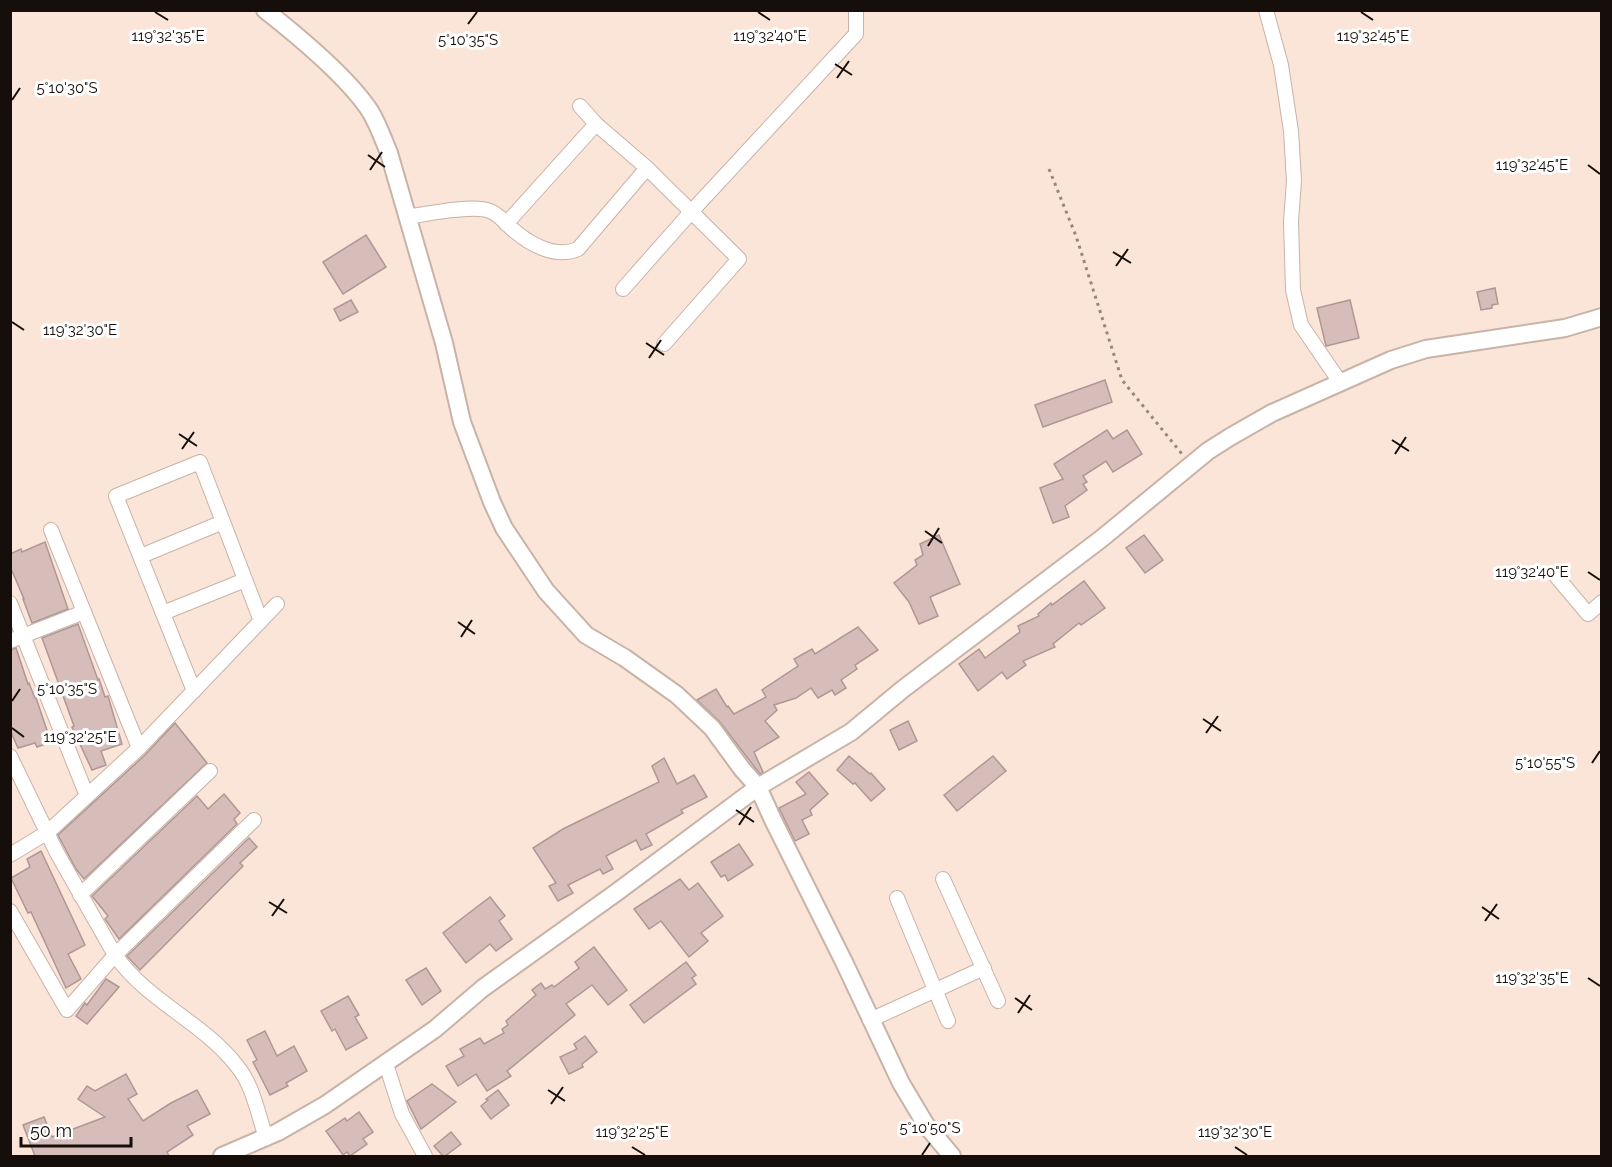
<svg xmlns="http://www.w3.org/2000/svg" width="1612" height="1167" font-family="Raleway,sans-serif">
	<rect width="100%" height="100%" fill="#fbe4d8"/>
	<!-- building -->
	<g fill="#d6bdba" stroke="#b09795" stroke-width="1.5">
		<polygon points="366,235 386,267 343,294 323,262"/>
		<polygon points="1495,288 1498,304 1492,305 1492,308 1481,310 1477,292"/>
		<polygon points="351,300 358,312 340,321 334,309"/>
		<polygon points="1350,300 1359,338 1326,346 1317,308"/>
		<polygon points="1105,380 1112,402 1043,427 1035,405"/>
		<polygon points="1107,430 1113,439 1127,430 1142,454 1113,472 1106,461 1083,476 1087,482 1083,484 1087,490 1065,506 1069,517 1053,523 1040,488 1063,479 1054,464"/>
		<polygon points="939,535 960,584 930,597 938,616 919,624 909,602 894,583 917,565 915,560 923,555 920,544"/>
		<polygon points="1144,535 1163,560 1145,573 1126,548"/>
		<polygon points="45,542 68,609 32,623 23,599 24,599 10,566 10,554 21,549 22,552"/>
		<polygon points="1084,581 1105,608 1081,625 1079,623 1053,644 1055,647 1023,661 1026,665 1007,679 1002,672 978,691 959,664 979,649 985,658 1020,632 1018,626 1039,616 1038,614 1051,603 1052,605"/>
		<polygon points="78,624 98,680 99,679 105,697 108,696 122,744 101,751 106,765 92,770 72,727 74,726 42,638"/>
		<polygon points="858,627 878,650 855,665 857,669 841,680 846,688 835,695 832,690 818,698 811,688 796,698 774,705 777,710 765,721 779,737 754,752 763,772 760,774 720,722 697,700 716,689 727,707 728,706 734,714 766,697 762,690 798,666 794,659 812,649 815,654"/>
		<polygon points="16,648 28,684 29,683 35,698 36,698 51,742 37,747 35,743 18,748 10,730 10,650"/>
		<polygon points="908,721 917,741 899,750 890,730"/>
		<polygon points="175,723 207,763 84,879 76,869 58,835 145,755"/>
		<polygon points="849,756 870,774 871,773 885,789 871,801 855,783 853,784 837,770"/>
		<polygon points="993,756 1006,771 957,811 944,795"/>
		<polygon points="664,758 677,784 694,775 707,797 681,810 683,813 646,834 652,845 641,850 636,840 606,856 613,869 603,874 600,869 568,885 573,893 558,901 549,886 556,883 533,848 563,829 659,782 652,766"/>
		<polygon points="809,772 828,794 810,810 812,815 802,820 809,834 795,841 779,808 806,794 796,782"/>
		<polygon points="224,794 240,813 234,819 237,824 119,939 105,919 108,916 92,896 197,796 208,809"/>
		<polygon points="249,838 257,847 240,863 243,866 140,970 127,956"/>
		<polygon points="739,844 753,865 728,881 725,875 721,877 711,862"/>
		<polygon points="41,851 85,945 68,954 81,979 66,988 31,912 28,913 11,878 30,867 27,859"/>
		<polygon points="680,879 689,890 698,883 723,916 701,933 708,941 689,957 661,921 649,929 634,909"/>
		<polygon points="490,897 505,916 499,921 512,939 496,951 490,944 466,963 443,933"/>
		<polygon points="594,947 627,990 608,1005 592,985 566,1004 575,1015 507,1071 511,1076 487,1091 476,1074 458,1086 446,1066 464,1056 460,1049 480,1038 484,1044 504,1033 502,1029 508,1025 506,1021 536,995 532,990 541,983 545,989 552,985 554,987 579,968 575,962"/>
		<polygon points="686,962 696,975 692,978 696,984 644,1023 630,1005"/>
		<polygon points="426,968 441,991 422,1005 406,980"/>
		<polygon points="106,979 119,987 87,1024 76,1016 85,1003 87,1005"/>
		<polygon points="348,996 359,1015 355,1017 367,1038 346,1050 335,1029 332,1031 321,1011"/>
		<polygon points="265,1031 277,1056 294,1046 307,1071 286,1083 288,1086 270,1095 253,1062 257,1060 247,1040"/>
		<polygon points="585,1036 597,1052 582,1064 583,1067 569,1074 560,1057 577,1049 574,1044"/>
		<polygon points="126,1074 137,1094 128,1099 143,1121 171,1103 197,1090 210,1114 187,1126 193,1135 167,1152 169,1156 35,1156 23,1125 44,1117 52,1137 105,1117 78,1099 87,1086 95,1091"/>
		<polygon points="432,1084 456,1102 421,1129 407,1101"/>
		<polygon points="498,1090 509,1105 491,1119 481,1106 488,1100 486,1099"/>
		<polygon points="359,1112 373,1132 363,1139 367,1144 350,1156 347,1152 343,1155 326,1131 345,1118 347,1121"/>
		<polygon points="451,1132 461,1144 445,1156 443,1156 434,1146"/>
	</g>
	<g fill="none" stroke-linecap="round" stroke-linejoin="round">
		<!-- minor casing -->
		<g stroke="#c8b3a7" stroke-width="16">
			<g id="minor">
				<polyline points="1266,10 1281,65 1291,131 1294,181 1291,221 1293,290 1301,325 1340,382"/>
				<polyline points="580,106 596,124 647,168 739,259 664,344"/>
				<path d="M407,217C426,214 473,204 490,211C498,214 505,222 511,228C529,244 555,259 578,249L647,168"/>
				<polyline points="506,224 596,124"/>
				<polyline points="623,289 691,212 856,34 856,10"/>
				<polyline points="51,530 139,748"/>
				<polyline points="141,556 223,522"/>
				<polyline points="1556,576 1588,614 1602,602"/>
				<polyline points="10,603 87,796"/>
				<polyline points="163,613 245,580"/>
				<polyline points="10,641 84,612"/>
				<polyline points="194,691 116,496 200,462 261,621"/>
				<path d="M10,756L57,853L115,955C147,1001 203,1022 237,1066C253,1085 258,1114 266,1138"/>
				<polyline points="10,855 48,832 139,748 277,604"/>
				<polyline points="943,879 998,1001"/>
				<polyline points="80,895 210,771"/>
				<polyline points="897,898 948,1021"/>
				<polyline points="10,911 67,1010 115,955 254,820"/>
				<polyline points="870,1020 984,968"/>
				<polyline points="386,1064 402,1114 425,1156"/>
			</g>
		</g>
		<!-- tertiary casing -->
		<g stroke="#c8b3a7" stroke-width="20">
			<g id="tertiary">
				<path d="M265,10C298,36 347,76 370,111C378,124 383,139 389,153L444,343L462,422L492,502L504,528L546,591L586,635L625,658L677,695L712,728L742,769L758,787L773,820L844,962L901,1083L926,1125L952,1156"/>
				<polyline points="222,1156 278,1132 325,1105 435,1029 483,988 617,892 758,787 851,732 903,689 1101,539 1208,451 1230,437 1272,413 1391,360 1426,349 1565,328 1602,317"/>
			</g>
		</g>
		<!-- path -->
		<polyline stroke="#98877f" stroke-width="3" stroke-dasharray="3 4.5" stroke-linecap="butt" points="1049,169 1076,236 1122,380 1182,454"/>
		<!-- minor -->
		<use href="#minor" stroke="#fff" stroke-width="14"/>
		<!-- tertiary -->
		<use href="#tertiary" stroke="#fff" stroke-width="16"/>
	</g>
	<!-- ticks -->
	<path fill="none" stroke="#160e0a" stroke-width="2" d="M155,12L168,20M758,12L770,20M1361,12L1373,20M468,24L477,12M835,64L852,75M837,78L849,61M12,100L20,88M368,155L385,167M1588,165L1600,174M370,170L382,152M1113,252L1131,263M1116,266L1128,249M12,322L24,330M646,343L664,355M649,358L661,340M179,434L197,446M1392,440L1409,451M182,449L194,432M1395,454L1406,437M925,531L942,543M928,546L939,528M1588,572L1600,580M458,622L475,634M461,637L472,620M12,701L20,689M1203,719L1221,731M12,728L24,737M1206,733L1218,716M1592,763L1600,751M736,810L754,822M739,825L751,807M269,902L287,913M1482,907L1499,919M272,916L284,899M1485,921L1497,904M1588,978L1600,986M1015,998L1032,1010M1018,1013L1030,995M548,1090L565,1101M551,1104L563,1087M632,1147L645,1155M1235,1147L1247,1155M922,1155L930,1143"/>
	<g font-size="15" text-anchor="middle" fill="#160e0a" stroke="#fff" stroke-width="6" stroke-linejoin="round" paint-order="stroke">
		<text x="168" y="41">119°32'35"E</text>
		<text x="770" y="41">119°32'40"E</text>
		<text x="1373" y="41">119°32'45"E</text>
		<text x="468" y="45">5°10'35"S</text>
		<text x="67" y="93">5°10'30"S</text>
		<text x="1532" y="170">119°32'45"E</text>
		<text x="80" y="335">119°32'30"E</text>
		<text x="1532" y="577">119°32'40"E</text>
		<text x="67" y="694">5°10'35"S</text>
		<text x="80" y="742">119°32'25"E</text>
		<text x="1545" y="768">5°10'55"S</text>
		<text x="1532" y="983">119°32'35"E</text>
		<text x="930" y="1133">5°10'50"S</text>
		<text x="632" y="1137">119°32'25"E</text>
		<text x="1235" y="1137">119°32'30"E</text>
	</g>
	<!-- border -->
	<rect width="1612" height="1167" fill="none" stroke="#160e0a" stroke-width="24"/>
	<!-- scale -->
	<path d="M21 1137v9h110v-9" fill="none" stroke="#160e0a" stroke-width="3"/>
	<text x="30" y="1137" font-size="18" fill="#160e0a" stroke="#ffffff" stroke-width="4.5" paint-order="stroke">50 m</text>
</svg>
